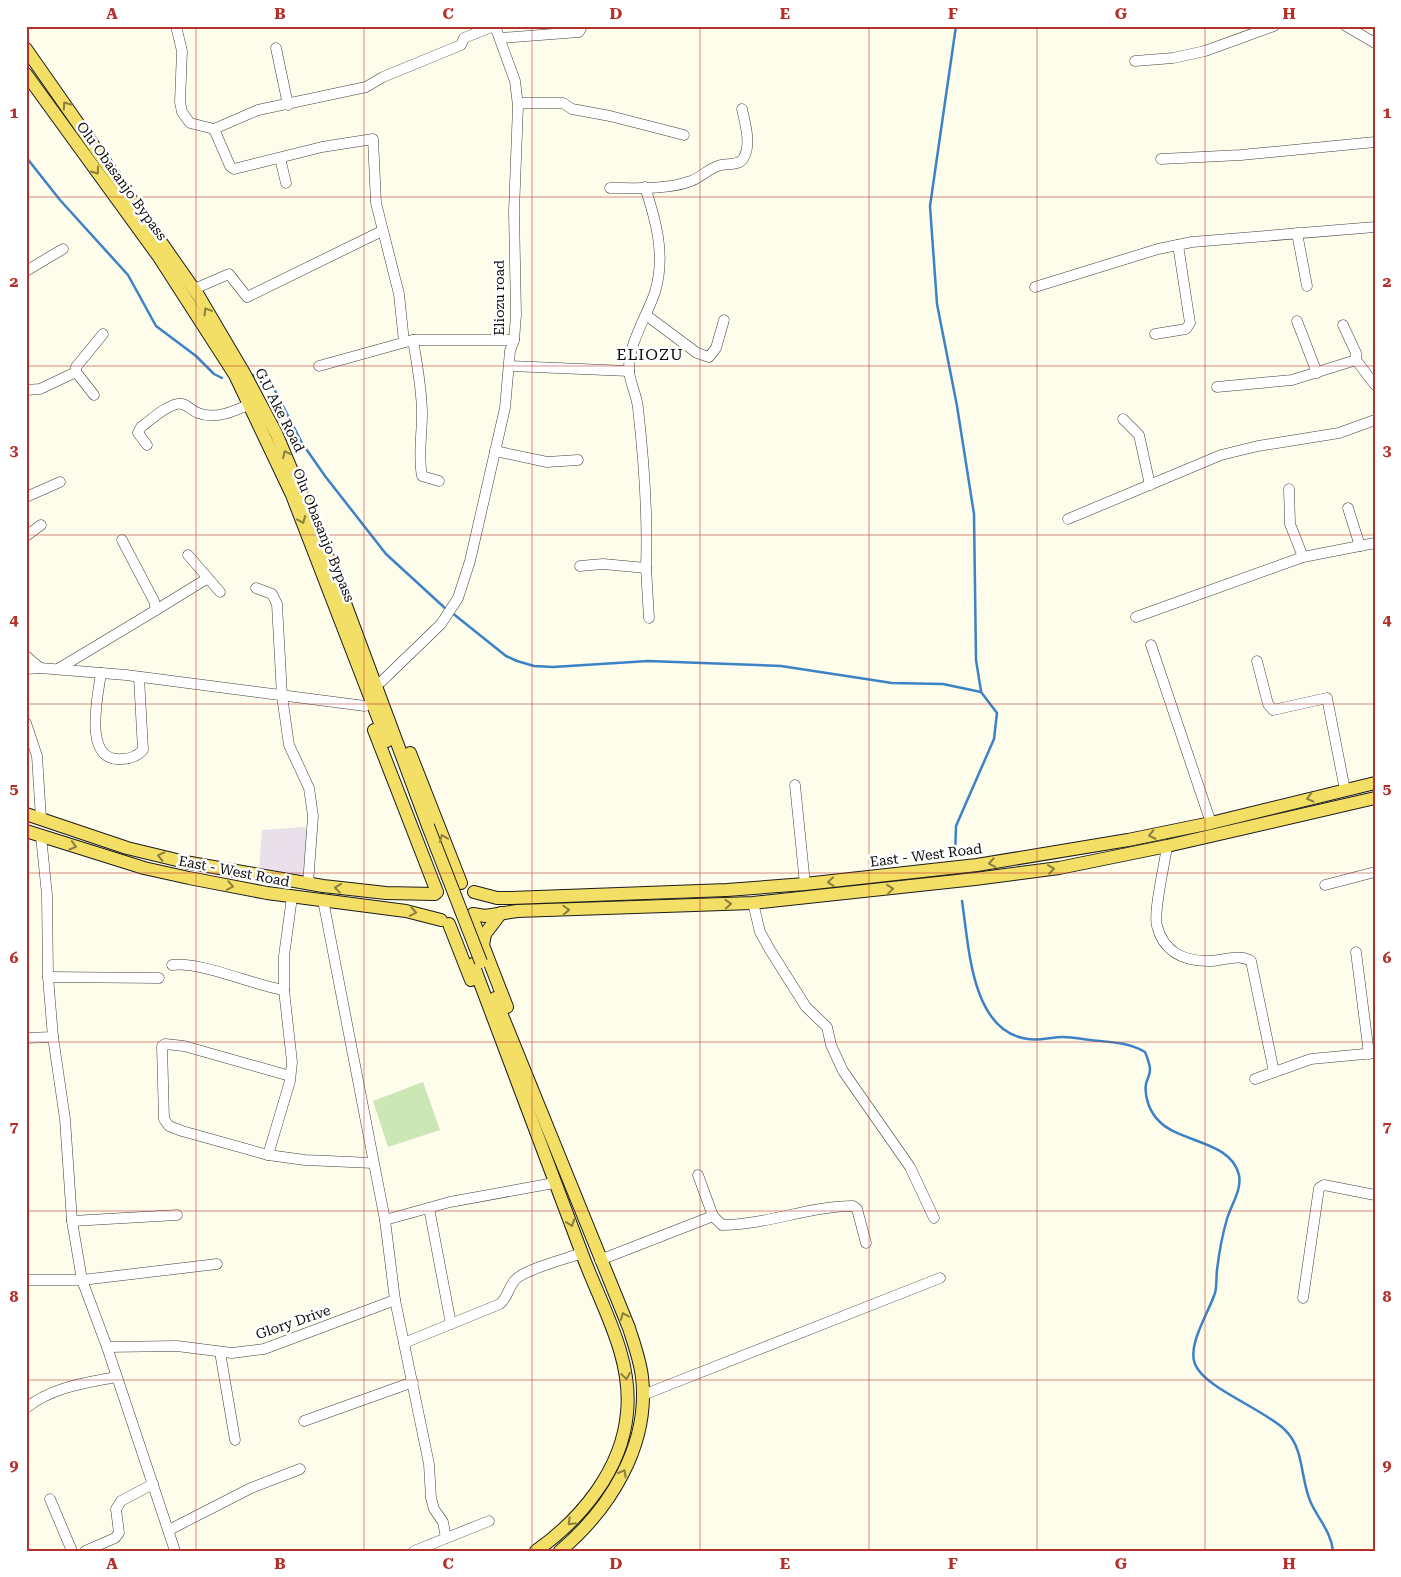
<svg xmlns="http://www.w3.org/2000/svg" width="1401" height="1577" font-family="'Roboto Serif',serif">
	<rect width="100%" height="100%" fill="#fefceb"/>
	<!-- industrial -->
	<polygon fill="#eae0ea" points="305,827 308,838 306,879 259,872 262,830"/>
	<!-- park -->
	<polygon fill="#cbe7b6" points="423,1082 440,1130 388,1147 373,1101"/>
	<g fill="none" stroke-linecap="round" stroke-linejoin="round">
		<!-- stream -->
		<g stroke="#3c82c7" stroke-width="2.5">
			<polyline points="956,26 930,206 937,304 957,406 974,514 976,660 981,691"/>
			<polyline points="26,157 60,200 128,275 156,326 196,356 214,374 222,378"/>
			<polyline points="251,375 269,379 302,443 325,476 386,554 446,609"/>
			<polyline points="451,612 506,656 517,661 534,666 553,667 648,661 781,666 892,683 943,684 981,692 997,713 994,739 956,826 955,857"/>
			<path d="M962,901C969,946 971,1032 1028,1039C1039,1041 1052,1037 1063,1037C1072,1037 1081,1039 1090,1040C1109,1042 1128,1042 1145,1052C1147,1057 1150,1064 1150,1070C1150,1075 1147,1079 1146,1084C1144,1097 1150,1113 1160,1122C1181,1143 1231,1141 1239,1175C1242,1190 1231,1205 1227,1219C1222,1236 1219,1253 1217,1270C1216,1278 1217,1286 1215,1293C1209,1312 1187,1345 1195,1364C1204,1388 1264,1409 1285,1430C1305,1449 1300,1480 1311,1503C1319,1520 1331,1532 1333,1551"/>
		</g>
		<!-- minor casing -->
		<g stroke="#3e3e3e" stroke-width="11">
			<g id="minor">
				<polyline points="176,26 182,51 180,102 182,112 190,123 214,129 258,110 366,87 383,77 461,45 464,38 494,26"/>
				<polyline points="1346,26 1375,43"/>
				<polyline points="500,38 579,32 582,26"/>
				<polyline points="276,48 288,105"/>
				<polyline points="1135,61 1173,58 1205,51 1274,26"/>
				<polyline points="518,103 563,103 572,109 610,116 684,135"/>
				<polyline points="214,129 230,166 234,169 322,147 373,139 376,203 399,294 404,342"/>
				<polyline points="280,158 286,183"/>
				<polyline points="1161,159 1241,155 1375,142"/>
				<path d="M610,188C635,188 667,190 691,181C700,178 708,169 718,166C726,163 738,166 743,159C752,146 745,123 742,109"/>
				<polyline points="1297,233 1307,286"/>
				<polyline points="26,271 63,249"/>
				<polyline points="1035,287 1158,249 1192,242 1375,227"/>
				<polyline points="194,289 229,274 247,297 382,231"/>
				<polyline points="646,315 697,353 709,357 716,348 724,320"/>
				<polyline points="1297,321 1317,373"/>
				<polyline points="1343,325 1356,353 1356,360"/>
				<polyline points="1155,334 1186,329 1190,323 1178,245"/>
				<path d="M413,340C417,365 422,389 422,414C422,434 418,456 422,476L439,481"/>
				<polyline points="319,366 413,340 514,340"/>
				<polyline points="510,366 629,371"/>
				<polyline points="76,372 94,395"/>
				<polyline points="1217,387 1292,380 1356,360 1375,385"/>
				<polyline points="26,390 40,389 76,372 76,367 103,334"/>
				<polyline points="1123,419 1139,435 1150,485"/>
				<path d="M147,445L138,433L141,427C151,420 164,407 177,404C186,402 190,410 198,413C215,420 235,411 250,404"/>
				<polyline points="495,451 547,462 578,460"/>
				<polyline points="1289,489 1290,524 1303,557"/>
				<polyline points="26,497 60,482"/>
				<polyline points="1348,508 1360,546"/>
				<polyline points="1068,519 1221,455 1258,446 1339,433 1375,420"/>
				<polyline points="26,536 41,525"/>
				<polyline points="188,555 220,592"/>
				<path d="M580,566L603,564L646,568C648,514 644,461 638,408C637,396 630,383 629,371C628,344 647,316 655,292C666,256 656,221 645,187"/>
				<polyline points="646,568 649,618"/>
				<polyline points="256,588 272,594 277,604 282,696 289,745 309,788 313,816 308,884"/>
				<polyline points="156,610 208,578"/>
				<polyline points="1136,617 1303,557 1375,543"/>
				<polyline points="1151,645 1211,823"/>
				<polyline points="26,656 40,668"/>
				<polyline points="1257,661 1268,704 1273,710 1327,698 1345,790"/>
				<polyline points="26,669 40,668 126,675 365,706"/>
				<polyline points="58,669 156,610 154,601 122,540"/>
				<path d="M101,673C98,695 82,763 122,759C129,759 138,756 143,750L139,677"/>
				<polyline points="381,682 441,624 458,598 470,561 505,408 510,351 514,340 516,315 514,211 518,106 515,81 495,26"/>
				<polyline points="26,723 37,756 41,819"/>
				<polyline points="795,785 805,884"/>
				<polyline points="41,836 47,895 48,977 53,1037 65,1119 72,1221 82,1280 107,1347 175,1551"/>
				<path d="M1167,846C1165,863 1153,912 1157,926C1164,953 1184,961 1209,961C1223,961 1239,953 1251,961L1274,1072"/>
				<polyline points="1325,885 1375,872"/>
				<polyline points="323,900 385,1220 395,1300 429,1464 431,1498 434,1509 443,1522 446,1538"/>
				<polyline points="753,903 760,932 770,950 806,1007 827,1027 831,1045 843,1071 910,1167 934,1218"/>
				<polyline points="1356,952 1369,1054"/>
				<path d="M172,965C199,961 253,985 284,990"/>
				<polyline points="48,977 159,978"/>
				<polyline points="26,1038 53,1037"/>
				<polyline points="290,1076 184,1046 165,1044 162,1046 164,1119 169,1126 182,1131 268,1155 305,1160 373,1163"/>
				<polyline points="1255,1079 1311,1059 1375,1053"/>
				<polyline points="268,1155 290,1081 292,1062 284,990 284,956 292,897"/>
				<polyline points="429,1208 451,1324"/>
				<path d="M713,1216L722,1225C766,1225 809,1206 853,1206L857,1209L866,1243"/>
				<polyline points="385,1220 450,1202 554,1183"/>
				<polyline points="72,1221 177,1215"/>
				<polyline points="600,1260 713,1216 698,1175"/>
				<polyline points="26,1280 82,1280 217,1264"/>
				<polyline points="1303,1298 1319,1188 1324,1185 1375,1195"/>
				<path d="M404,1343L500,1304C508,1297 508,1288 515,1280C525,1269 566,1259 582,1253"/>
				<polyline points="107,1347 177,1346 232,1353 264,1349 395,1300"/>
				<polyline points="220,1352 235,1440"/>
				<polyline points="643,1395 940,1278"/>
				<path d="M26,1408C52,1387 85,1383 116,1377"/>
				<polyline points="304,1421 413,1382"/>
				<polyline points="50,1499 72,1551"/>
				<polyline points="169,1530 251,1488 300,1469"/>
				<polyline points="85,1551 115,1538 119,1533 116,1509 121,1501 153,1484"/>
				<polyline points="414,1551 489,1521"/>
			</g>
		</g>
		<!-- major casing -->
		<g stroke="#1c1c1c" stroke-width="14">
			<g id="major">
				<polyline points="26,49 198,295 244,373 276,433 326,552 428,826"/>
				<polyline points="26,74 159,257 235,375 292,495 387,741"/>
				<polyline points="374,730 437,892"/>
				<polyline points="410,753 461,883"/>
				<polyline points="26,814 127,848 185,862 323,886 386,893 435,894"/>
				<polyline points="26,831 144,868 189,878 267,893 406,911 441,920"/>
				<polyline points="474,892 497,898 511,898 727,890 805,884 977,865 1128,840 1211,823 1375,783"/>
				<polyline points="473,914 485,916 517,911 753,903 975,879 1059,868 1167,846 1375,798"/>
				<polyline points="472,917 507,1007"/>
				<polyline points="449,924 471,980"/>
				<polyline points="483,945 485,934 501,913"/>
				<path d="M473,964C510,1060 546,1156 581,1251C600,1304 633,1356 627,1413C622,1470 581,1519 536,1551"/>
				<path d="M495,998L629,1328C634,1344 640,1360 642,1377C650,1445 610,1509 560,1551"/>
			</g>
		</g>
		<!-- minor -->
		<use href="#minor" stroke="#fff" stroke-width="10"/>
		<!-- major -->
		<use href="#major" stroke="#f3de66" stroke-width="12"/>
		<!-- major-bridge casing -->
		<g stroke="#1c1c1c" stroke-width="14" stroke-linecap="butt">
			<polyline id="major-bridge" points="428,826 481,962"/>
		</g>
		<!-- major-bridge -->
		<use href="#major-bridge" stroke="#f3de66" stroke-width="12"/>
	</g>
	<!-- one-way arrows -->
	<defs><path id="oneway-chevron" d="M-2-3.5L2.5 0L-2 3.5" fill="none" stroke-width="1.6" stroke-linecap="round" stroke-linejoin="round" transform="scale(1.25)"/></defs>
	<g stroke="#8b7f3d">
		<use href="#oneway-chevron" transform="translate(66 105) rotate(-125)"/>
		<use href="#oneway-chevron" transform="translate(96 171) rotate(54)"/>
		<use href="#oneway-chevron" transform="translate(207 311) rotate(-121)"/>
		<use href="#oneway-chevron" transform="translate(286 454) rotate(-115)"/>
		<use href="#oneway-chevron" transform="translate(302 520) rotate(68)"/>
		<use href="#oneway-chevron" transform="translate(1310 798) rotate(166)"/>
		<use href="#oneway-chevron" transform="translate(1152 835) rotate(168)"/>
		<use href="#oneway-chevron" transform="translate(443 838) rotate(-112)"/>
		<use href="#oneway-chevron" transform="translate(73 846) rotate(17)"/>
		<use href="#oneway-chevron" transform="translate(161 856) rotate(-167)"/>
		<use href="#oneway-chevron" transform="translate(992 863) rotate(170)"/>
		<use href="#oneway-chevron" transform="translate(1051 869) rotate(-8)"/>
		<use href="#oneway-chevron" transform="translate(831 882) rotate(174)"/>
		<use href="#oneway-chevron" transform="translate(230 886) rotate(11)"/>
		<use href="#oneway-chevron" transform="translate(338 888) rotate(-173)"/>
		<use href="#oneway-chevron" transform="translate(890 889) rotate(-6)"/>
		<use href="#oneway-chevron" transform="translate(728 904) rotate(-3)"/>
		<use href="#oneway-chevron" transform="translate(566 910) rotate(-2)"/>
		<use href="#oneway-chevron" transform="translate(413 912) rotate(10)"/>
		<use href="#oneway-chevron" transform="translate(571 1223) rotate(70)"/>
		<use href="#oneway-chevron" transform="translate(624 1316) rotate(-113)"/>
		<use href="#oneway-chevron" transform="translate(626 1376) rotate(82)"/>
		<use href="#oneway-chevron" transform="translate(623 1473) rotate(-62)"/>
		<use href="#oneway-chevron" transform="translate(571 1522) rotate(135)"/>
	</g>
	<!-- grid -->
	<path fill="none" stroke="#b5302a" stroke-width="1" stroke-opacity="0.55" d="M196,26V1551M364,26V1551M532,26V1551M700,26V1551M869,26V1551M1037,26V1551M1205,26V1551M26,197H1375M26,366H1375M26,535H1375M26,704H1375M26,873H1375M26,1042H1375M26,1211H1375M26,1380H1375"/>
	<g text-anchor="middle" stroke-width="5" stroke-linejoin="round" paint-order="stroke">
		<!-- street labels -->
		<g font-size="14" fill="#0b0b0b" stroke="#fff">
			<text transform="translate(122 181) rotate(54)" y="5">Olu Obasanjo Bypass</text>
			<text transform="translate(499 298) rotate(-90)" y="5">Eliozu road</text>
			<text transform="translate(280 410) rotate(63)" y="5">G.U Ake Road</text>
			<text transform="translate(324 535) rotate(68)" y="5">Olu Obasanjo Bypass</text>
			<text transform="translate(926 855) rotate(-7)" y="5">East - West Road</text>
			<text transform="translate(234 871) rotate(11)" y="5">East - West Road</text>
			<text transform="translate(293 1322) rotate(-19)" y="5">Glory Drive</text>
		</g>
		<!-- quarter labels -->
		<g font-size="16" letter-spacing="1" fill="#0b0b0b" stroke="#fff">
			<text x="650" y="360">ELIOZU</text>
		</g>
	</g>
	<!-- border -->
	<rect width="1401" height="1577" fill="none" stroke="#ffffff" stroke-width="55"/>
	<rect x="28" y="28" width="1346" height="1522" fill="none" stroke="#b5302a" stroke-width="2"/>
	<g font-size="16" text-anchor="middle" font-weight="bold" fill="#b5302a">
		<text x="112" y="19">A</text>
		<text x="280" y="19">B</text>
		<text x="448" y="19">C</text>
		<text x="616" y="19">D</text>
		<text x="785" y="19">E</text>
		<text x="953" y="19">F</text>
		<text x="1121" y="19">G</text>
		<text x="1289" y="19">H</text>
		<text x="14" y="118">1</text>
		<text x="1387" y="118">1</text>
		<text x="14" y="287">2</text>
		<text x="1387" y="287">2</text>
		<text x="14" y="456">3</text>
		<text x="1387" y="456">3</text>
		<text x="14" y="625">4</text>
		<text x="1387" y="625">4</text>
		<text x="14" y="794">5</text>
		<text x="1387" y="794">5</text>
		<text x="14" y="963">6</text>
		<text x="1387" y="963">6</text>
		<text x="14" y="1132">7</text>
		<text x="1387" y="1132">7</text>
		<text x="14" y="1302">8</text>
		<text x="1387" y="1302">8</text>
		<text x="14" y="1471">9</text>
		<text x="1387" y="1471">9</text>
		<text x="112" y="1569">A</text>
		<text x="280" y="1569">B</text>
		<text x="448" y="1569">C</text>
		<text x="616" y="1569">D</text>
		<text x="785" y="1569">E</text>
		<text x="953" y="1569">F</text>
		<text x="1121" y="1569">G</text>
		<text x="1289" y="1569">H</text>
	</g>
</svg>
